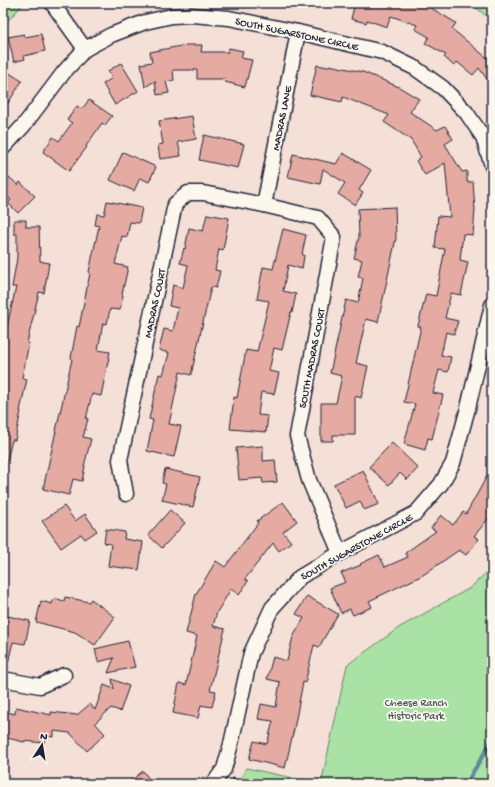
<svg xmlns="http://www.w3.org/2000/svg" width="495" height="787" font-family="'Gochi Hand',sans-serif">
	<rect width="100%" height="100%" fill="#f4e0d6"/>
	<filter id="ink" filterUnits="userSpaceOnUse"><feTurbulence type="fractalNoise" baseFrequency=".025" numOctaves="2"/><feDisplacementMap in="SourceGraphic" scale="8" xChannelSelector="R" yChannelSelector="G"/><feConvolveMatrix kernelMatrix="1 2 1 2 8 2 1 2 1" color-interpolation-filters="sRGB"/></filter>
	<g filter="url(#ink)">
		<!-- green -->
		<g fill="#aae1a4" stroke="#668270">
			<polygon points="3,3 24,3 3,26"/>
			<polygon points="470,3 492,3 492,21 473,5"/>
			<polygon points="492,567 492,784 238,784 246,768 321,784 347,665 400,627 470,588"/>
		</g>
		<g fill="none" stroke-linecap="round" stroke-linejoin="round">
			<!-- stream -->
			<polyline stroke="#5a8a9b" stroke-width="4" points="466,784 492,740"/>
		</g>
		<!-- building -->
		<g fill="#e5aba2" stroke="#22223b">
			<polygon points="355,3 423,3 456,23 452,29 492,62 492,86 479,68 473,75 457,62 454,66 444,57 446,55 425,43 429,37 415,29 417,25 391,16 387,27 367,20 366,23 351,19"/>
			<polygon points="24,34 25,37 41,34 45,51 24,56 25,59 14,62 8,37"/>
			<polygon points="186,45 202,45 201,52 228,52 229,48 243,51 241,58 252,60 245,87 225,82 226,79 197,79 197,70 173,70 174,80 166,82 169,93 157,95 155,81 145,87 141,64 152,62 150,52"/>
			<polygon points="121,63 138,91 115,105 103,84 112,78 108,71"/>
			<polygon points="317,65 328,67 329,65 363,72 399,87 419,99 410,112 437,130 445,126 453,139 445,144 462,172 467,171 467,182 473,182 475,210 473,235 463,234 460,260 468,262 461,295 451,293 445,318 458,321 454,334 446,332 441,355 451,357 448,372 439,370 433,393 443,395 432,439 428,438 425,450 404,444 415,404 404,402 421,327 418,326 426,294 436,296 445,249 435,248 438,216 450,217 445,163 425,175 416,161 421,157 411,140 384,122 389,115 343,97 342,102 310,95"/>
			<polygon points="3,69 22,81 3,111"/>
			<polygon points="89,100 112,116 105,125 102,123 86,146 87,147 69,171 43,152 53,137 59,141 72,123 67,120 77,106 82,109"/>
			<polygon points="192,116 196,139 178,142 181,156 160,159 158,145 163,144 159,121"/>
			<polygon points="204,135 244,144 238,168 199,160"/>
			<polygon points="123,152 156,167 149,182 140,178 134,191 110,180"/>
			<polygon points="343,153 371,170 359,190 363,193 355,205 338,194 345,183 323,169 320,184 288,177 293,154 336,164"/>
			<polygon points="9,177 18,185 20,182 35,196 18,213 8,203 11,200 3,192 3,183"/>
			<polygon points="107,201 142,208 139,223 130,222 127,237 122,236 115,264 128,267 122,294 123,295 120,310 110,309 107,324 103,323 98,350 110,352 101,396 92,394 86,419 88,419 83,437 91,439 84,466 85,466 82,481 73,479 69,495 43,489 72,359 71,358 77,326 79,327 90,273 89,272 99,226 95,225 97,214 104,215"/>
			<polygon points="395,207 396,238 378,322 366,319 356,363 368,366 361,398 355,396 355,435 333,435 333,441 321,441 321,403 336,403 342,376 330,373 346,300 358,303 363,278 358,277 362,260 354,258 359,237 358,209"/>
			<polygon points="207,214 229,218 223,250 219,249 215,270 220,271 216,288 211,287 191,375 180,372 169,424 181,426 174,457 147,451 153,420 149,419 159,374 163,375 169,353 159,350 164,329 173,331 178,308 169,306 173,285 183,288 188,265 180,263 184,248 185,249 189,228 203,231"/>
			<polygon points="14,220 26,220 26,227 39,227 40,261 49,263 44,293 39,292 27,343 29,343 22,378 27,379 20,411 21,411 15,440 12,440 7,461 3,460 3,344 16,287 12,287 17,258 17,234 14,234"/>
			<polygon points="283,229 306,235 302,254 304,255 304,256 302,269 288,265 283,291 296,294 292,313 291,312 282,350 274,348 269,371 279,373 274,394 261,392 258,415 268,416 266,432 230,429 234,397 237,398 246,350 257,352 269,301 257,299 263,267 273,269"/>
			<polygon points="392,443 418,468 407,480 400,473 389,485 369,467"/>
			<polygon points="263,446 263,461 275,460 277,482 263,483 262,478 239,480 236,448"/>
			<polygon points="492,467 492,522 488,519 474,536 479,539 466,555 459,550 423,575 369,601 372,607 353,615 350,609 341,613 330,588 346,582 341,573 361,565 360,564 379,555 385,567 408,557 405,553 436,531 431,528 441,515 453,525 463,512 466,514"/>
			<polygon points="165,469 200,477 193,507 162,500 166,484 162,483"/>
			<polygon points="363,470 379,504 364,510 360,501 346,508 334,484"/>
			<polygon points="283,502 297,521 283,532 291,542 279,551 273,543 245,579 248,581 239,595 231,589 217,612 213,626 225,629 210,690 216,691 212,707 201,705 198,718 173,713 179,683 186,685 197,636 186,633 196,594 216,561 225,567 258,523 257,521"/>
			<polygon points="64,506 75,521 85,514 97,531 85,539 81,534 61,548 42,521"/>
			<polygon points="170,510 185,523 162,548 148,535"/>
			<polygon points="106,529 125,532 124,539 143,542 139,570 108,566 111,544 104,543"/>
			<polygon points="307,596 338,614 319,647 314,645 305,683 303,682 294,729 285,768 249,759 254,741 267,744 273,721 258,719 261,704 276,707 280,682 267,679 273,657 287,661 293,637 304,618 296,614"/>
			<polygon points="65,597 89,602 91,599 115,617 95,645 75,632 36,622 41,601 52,604 54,598 64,601"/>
			<polygon points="3,615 30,621 25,644 13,642 8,663 3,663"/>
			<polygon points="128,641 135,667 108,673 114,658 98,662 95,649"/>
			<polygon points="112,679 129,686 120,712 120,711 111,708 95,723 105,734 87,751 70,733 54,731 54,737 45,736 44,743 24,741 24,742 3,737 3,711 15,714 16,707 51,715 51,712 77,715 90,704 95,710 104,685 114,689"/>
			<polygon points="143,771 153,784 127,784"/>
		</g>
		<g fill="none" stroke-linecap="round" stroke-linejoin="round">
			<!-- minor casing -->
			<g stroke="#22223b" stroke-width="17">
				<g id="minor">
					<polyline points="52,3 85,49"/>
					<polyline points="3,148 24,125 64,72 85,49 111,35 145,22 172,16 192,15 229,18 298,32 382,52 415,68 443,88 466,112 483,137 492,166"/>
					<polyline points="264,205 298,32"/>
					<polyline points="126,494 120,460 175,204 188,193 203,193 264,205 318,218 334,237 297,436 309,480 340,553"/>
					<polyline points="3,679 40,686 64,675"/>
					<polyline points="213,784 224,769 231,744 251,653 272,608 300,577 340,553 416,513 441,484 453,463 468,408 492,305"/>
				</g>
			</g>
			<!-- path -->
			<polyline stroke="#22223b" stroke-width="2.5" stroke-dasharray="3 3" stroke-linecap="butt" points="233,778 236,781 242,784"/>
			<!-- minor -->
			<use href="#minor" stroke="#fbf7ec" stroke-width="14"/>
		</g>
	</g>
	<g text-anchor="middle" stroke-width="3.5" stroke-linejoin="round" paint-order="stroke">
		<!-- street labels -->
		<g font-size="11" fill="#22223b" stroke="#fbf7ec">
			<text transform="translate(297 33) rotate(12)" y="4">SOUTH SUGARSTONE CIRCLE</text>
			<text transform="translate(281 118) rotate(-79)" y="4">MADRAS LANE</text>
			<text transform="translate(154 303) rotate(-78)" y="4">MADRAS COURT</text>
			<text transform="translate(311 358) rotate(-79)" y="4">SOUTH MADRAS COURT</text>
			<text transform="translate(356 546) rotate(-29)" y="4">SOUTH SUGARSTONE CIRCLE</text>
		</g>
		<!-- park labels -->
		<g font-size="11" fill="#4b5b5a" stroke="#fbf7ec">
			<text x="416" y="706">Cheese Ranch<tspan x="416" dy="13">Historic Park</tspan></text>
		</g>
	</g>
	<!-- margin -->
	<rect width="495" height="787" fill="none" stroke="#fbf7ec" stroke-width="16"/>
	<rect x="8" y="8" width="479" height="771" fill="none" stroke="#22223b" stroke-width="1.5" filter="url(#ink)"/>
	<!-- north arrow -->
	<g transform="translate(42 745) rotate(12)" stroke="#fbf7ec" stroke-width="3" paint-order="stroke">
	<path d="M0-3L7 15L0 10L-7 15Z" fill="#22223b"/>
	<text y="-6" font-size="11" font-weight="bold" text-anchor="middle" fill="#22223b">N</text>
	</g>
</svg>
